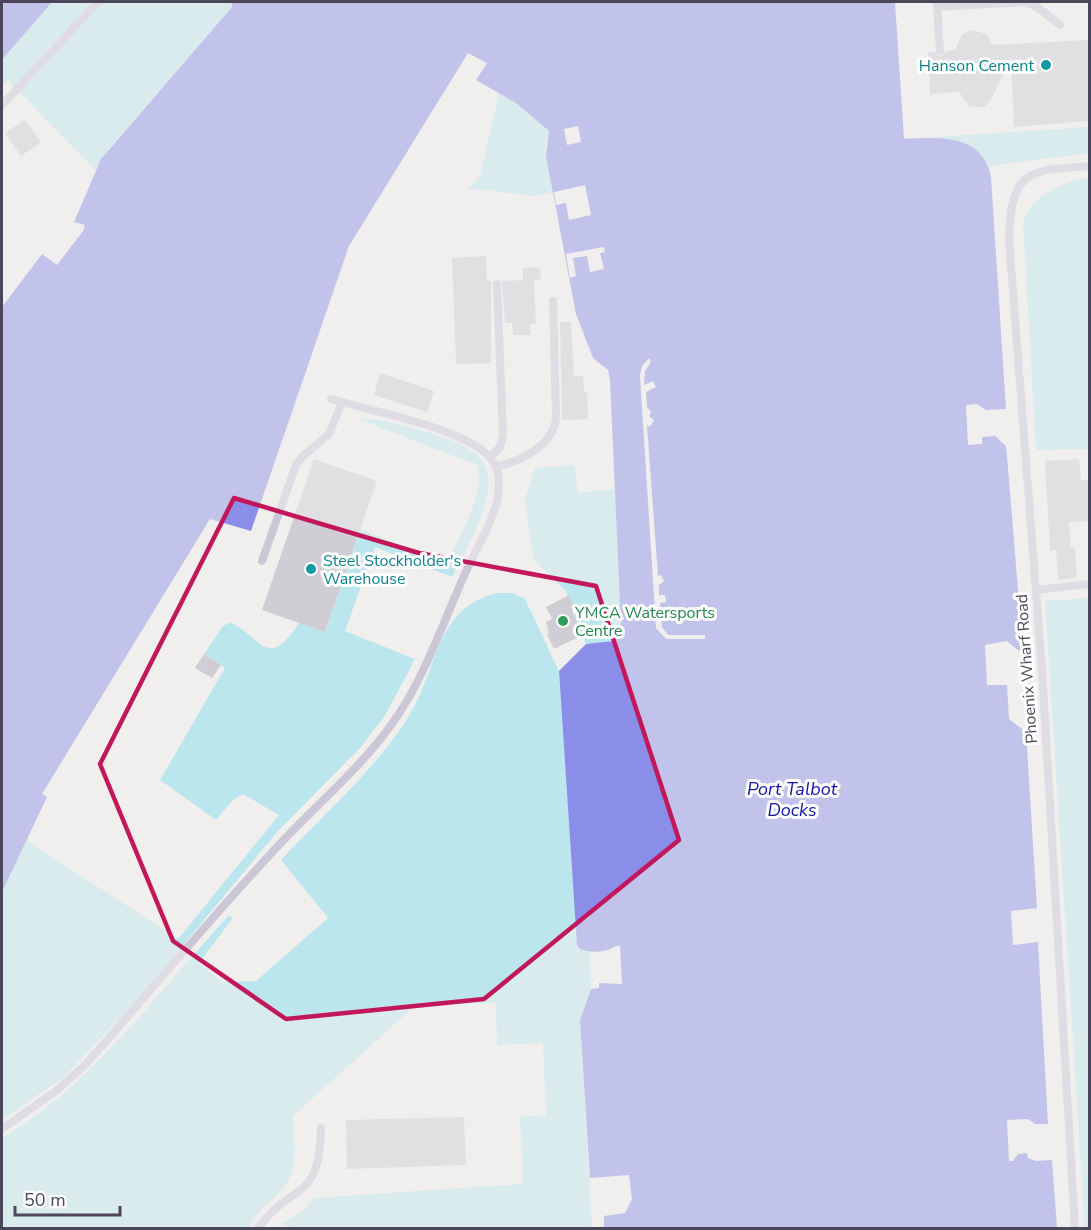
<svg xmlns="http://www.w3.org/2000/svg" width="1091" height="1230" font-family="'Nunito Sans',sans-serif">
	<rect width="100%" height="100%" fill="#f0efed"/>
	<!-- green -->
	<g fill="#bce6ed">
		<polygon points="52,2 232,2 232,7 107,151 95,170 8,80 2,87 2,60"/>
		<polygon points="499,93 516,103 549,131 545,149 554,192 534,196 467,188 478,180 481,172"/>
		<path d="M1089,127V153L989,166C979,144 955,140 933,137Z"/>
		<path d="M1089,178V449L1036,450L1023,222C1029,196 1065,181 1089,178Z"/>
		<path d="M356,418C383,419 408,426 433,434C451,440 474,447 484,464C501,492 465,552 452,577L375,547L345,631L415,659L386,714L361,747L278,831L140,997L65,1076L2,1120V892L26,840L178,939L279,815L243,794L232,801L216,820L160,780L225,668L204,654L223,626L231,622C265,642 268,669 299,623L325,632L361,529L445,563C458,542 487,490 477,465Z"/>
		<path d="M574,465L578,493L615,489L621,627C617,645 602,643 586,644L574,615L577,613L565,590L533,559L525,498L535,468Z"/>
		<path d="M497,593H512L525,599L559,671L577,940L578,947L590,951L591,989L580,1020L592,1228H296L280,1224L304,1211L314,1198L523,1184L520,1117L546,1115L543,1043L497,1045L496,1003L416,1005L293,1116C294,1141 300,1169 282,1189C269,1205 258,1207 249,1228H2V1138C94,1083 157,993 229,915L233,918L199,963L222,982L256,981L328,918L281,860C324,814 386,760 415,705C439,659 439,607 497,593Z"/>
		<polygon points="1089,598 1090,1228 1085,1228 1045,601"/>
	</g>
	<!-- water -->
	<g fill="#8b8ee9">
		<polygon points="2,2 52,2 2,60"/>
		<path d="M232,2H895L904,139C940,137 983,134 991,177L1006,409L986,410L977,404L966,405L968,445L982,444V437L995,436L1006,446L1007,456L1023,651H1019L1007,641L985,645L987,685H1007L1009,719L1026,732L1037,908L1011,911L1013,945L1038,942L1048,1124H1035L1028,1119L1007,1120L1009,1161H1013L1018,1154L1027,1153L1028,1158L1036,1161L1052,1160L1057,1228H604V1216L625,1213L632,1199L629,1175L590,1178L580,1020L591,989L599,988V983L622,984L620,946H615C607,953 591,953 580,949L577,945L559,671L586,644L614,641L621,627L610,380L608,370L593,358L576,314L546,156L549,131L516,103L476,80L487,63L468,53L349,246L251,531L210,519L42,794L47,797L2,892V307L42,254L57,265L83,231L85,225L74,222L101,159L232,7Z"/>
	</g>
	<!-- pier -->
	<g fill="#f0efed">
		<polygon points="578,126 581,142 567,145 564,129"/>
		<polygon points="585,185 591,215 569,220 566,203 556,205 554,192"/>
		<polygon points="604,247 605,252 600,253 604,269 590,272 587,256 573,258 576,276 570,278 566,254"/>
		<polygon points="649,358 651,362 645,371 644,385 653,381 656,387 646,392 647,407 651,412 649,416 654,420 650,427 647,425 658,576 661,575 664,581 659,585 659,595 665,595 666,602 660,603 662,627 668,635 705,635 705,639 666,639 656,628 640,376 642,366"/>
	</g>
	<!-- building -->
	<g fill="#d0cdd5">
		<polygon points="972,30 986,34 993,45 1089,40 1089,121 1014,127 1011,57 991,100 984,107 970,107 959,92 930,94 928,52 934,52 940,57 946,51 955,50 962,34"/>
		<polygon points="25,120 41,142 21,156 5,133"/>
		<polygon points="486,256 487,281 491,281 491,363 456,364 452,258"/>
		<polygon points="540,267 541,279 534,280 536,324 530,324 531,335 513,335 512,323 505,323 502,281 523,280 523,268"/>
		<polygon points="560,322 571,322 574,376 583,376 584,392 587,392 588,419 562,420"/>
		<polygon points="380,373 434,391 427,412 374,395"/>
		<polygon points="314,459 377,481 325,632 262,610"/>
		<polygon points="1079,459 1081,480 1089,480 1089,521 1069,522 1071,548 1075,548 1077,578 1058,580 1056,550 1050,550 1045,461"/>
		<polygon points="569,595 575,609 572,611 583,635 554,649 547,634 549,633 546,622 552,619 546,607"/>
		<polygon points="204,654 221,665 212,678 195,668"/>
		<polygon points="464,1117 466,1165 347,1169 346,1120"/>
	</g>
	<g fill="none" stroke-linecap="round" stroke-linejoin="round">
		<!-- service -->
		<g stroke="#cbc7d7" stroke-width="8">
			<polyline points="937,4 940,51"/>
			<polyline points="937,7 1025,2 1037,7 1060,25"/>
			<polyline points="2,105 98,2"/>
			<polyline points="331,399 342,402"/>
			<polyline points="490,458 500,447 503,434 497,284"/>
			<path d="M496,467C521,461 555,445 556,416L553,301"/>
			<polyline points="1036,590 1090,584"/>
			<path d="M2,1129L56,1091L85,1065C150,992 212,916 279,845C317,804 362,767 394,721C427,674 445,616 469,565C482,537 509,497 495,465C481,432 376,412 342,402L329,434L302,457L296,465L262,561"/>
			<path d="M258,1228C294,1180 319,1204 321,1128"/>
			<path d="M1075,1228L1042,670L1009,240C1011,170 1027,170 1090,166"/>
		</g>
	</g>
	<!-- marked area -->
	<path d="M0 0H1091V1230H0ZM234,498L419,553L596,586L679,840L484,999L286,1019L173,941L100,764Z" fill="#f0efed" fill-opacity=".55" fill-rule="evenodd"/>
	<path fill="none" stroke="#c2185b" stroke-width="4.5" stroke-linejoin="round" d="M234,498L419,553L596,586L679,840L484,999L286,1019L173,941L100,764Z"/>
	<!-- markers -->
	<g fill="#0f9aa8" stroke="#fff" stroke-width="2">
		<circle cx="1046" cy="65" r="6"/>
		<circle cx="311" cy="569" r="6"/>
	</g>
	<circle fill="#2e9e5b" stroke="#fff" stroke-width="2" cx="563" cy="621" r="6"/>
	<g text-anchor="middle" stroke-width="6" stroke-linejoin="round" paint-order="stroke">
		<!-- culture labels -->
		<g font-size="16" fill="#0d838f" stroke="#fff" text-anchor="end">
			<text x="1034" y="71">Hanson Cement</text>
			<text x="323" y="566" text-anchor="start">Steel Stockholder's<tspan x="323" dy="18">Warehouse</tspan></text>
		</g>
		<!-- leisure labels -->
		<g font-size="16" fill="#27864d" stroke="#fff" text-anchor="start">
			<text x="575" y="618">YMCA Watersports<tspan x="575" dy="18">Centre</tspan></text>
		</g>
		<!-- street labels -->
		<g font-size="16" fill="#4b465a" stroke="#fff">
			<text transform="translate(1026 669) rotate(-94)" y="6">Phoenix Wharf Road</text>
		</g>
		<!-- water labels -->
		<g font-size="18" font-style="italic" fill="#1116a3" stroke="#fff">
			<text x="792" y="795">Port Talbot<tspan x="792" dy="21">Docks</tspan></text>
		</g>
	</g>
	<!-- border -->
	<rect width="1091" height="1230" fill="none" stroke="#4b465a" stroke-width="6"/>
	<!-- scale -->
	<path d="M15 1206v9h105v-9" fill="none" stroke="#4b465a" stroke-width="3"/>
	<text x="24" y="1206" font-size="18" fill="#4b465a" stroke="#ffffff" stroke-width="4.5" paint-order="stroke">50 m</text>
</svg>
